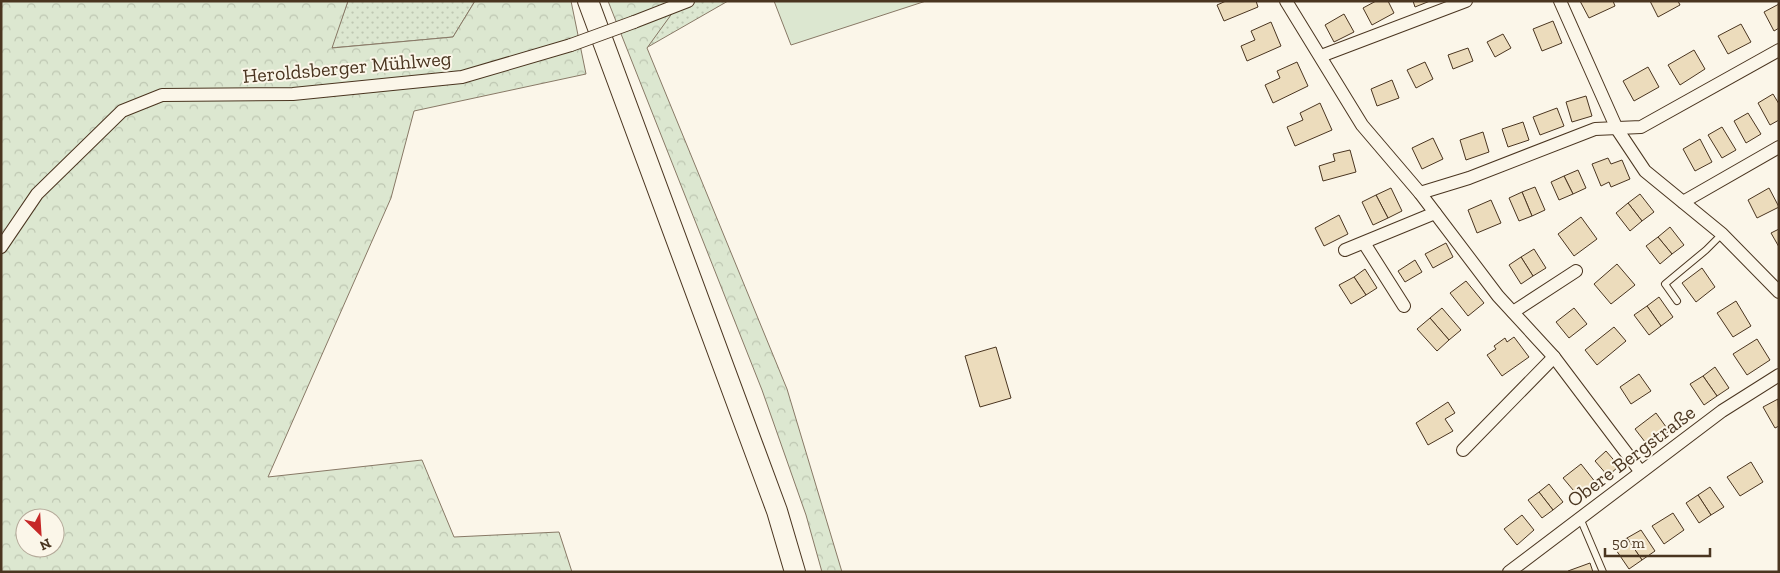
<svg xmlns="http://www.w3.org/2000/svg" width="1780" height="573" font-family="'Zilla Slab',serif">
	<defs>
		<pattern id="grass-dots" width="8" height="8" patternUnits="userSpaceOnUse" patternTransform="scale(1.25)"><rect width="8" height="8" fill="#dce7d0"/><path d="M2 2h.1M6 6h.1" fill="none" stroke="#bec7b2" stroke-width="1.8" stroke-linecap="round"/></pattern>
		<pattern id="forest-crowns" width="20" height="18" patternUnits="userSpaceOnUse" patternTransform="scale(1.25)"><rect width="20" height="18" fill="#dce7d0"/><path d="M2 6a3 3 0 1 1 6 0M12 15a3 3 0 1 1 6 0" fill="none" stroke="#bec7b2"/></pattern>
	</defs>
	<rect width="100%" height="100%" fill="#fbf6e9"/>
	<!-- grass -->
	<g fill="url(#grass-dots)" stroke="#887966">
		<polygon points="348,1 475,1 453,37 331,48"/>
		<polygon points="681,1 728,1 646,48"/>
	</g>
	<!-- forest -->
	<g fill="url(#forest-crowns)" stroke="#887966" fill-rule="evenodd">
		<path d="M1,1H348L332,48L453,37L475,1H571L586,74L414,111L391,198L268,477L422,460L454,537L559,532L572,572H1ZM25,518H55V548H25Z"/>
		<polygon points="608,1 681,1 647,48 787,389 842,572 822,572 806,515 762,390"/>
	</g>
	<!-- garden -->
	<polygon fill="#dce7d0" stroke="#887966" points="774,1 926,1 791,45"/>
	<!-- building -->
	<g fill="#ecdcbc" stroke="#4a3520">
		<polygon points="1226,1 1256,1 1258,7 1224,21 1217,5"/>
		<polygon points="1376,1 1388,1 1394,13 1372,25 1363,8"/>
		<polygon points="1413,1 1430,1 1415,7"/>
		<polygon points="1580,1 1613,1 1615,6 1589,18"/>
		<polygon points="1650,1 1678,1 1680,5 1658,17"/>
		<polygon points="1779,4 1779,28 1774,31 1764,12"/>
		<polygon points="1344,14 1354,32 1334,42 1325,25"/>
		<polygon points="1553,21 1562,43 1542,51 1533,29"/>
		<polygon points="1271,22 1281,46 1247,61 1241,46 1255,40 1251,31"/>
		<polygon points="1741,24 1751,42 1728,54 1718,36"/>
		<polygon points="1503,34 1511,48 1495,57 1487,42"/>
		<polygon points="1468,48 1473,61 1453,69 1448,55"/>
		<polygon points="1694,50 1705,69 1680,85 1668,65"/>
		<polygon points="1297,62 1308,86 1273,103 1265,85 1280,78 1277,71"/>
		<polygon points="1425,62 1433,79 1416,88 1407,70"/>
		<polygon points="1648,67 1659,87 1634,101 1623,81"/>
		<polygon points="1392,80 1399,98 1377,106 1371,89"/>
		<polygon points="1773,94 1779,104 1779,120 1770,125 1758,103"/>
		<polygon points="1586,96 1592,116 1572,122 1566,102"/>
		<polygon points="1320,103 1332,130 1295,146 1287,127 1303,120 1300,113"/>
		<polygon points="1557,108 1564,126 1540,135 1533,117"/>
		<polygon points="1748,113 1761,134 1746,143 1734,121"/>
		<polygon points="1523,122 1529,140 1508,147 1502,129"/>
		<polygon points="1722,127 1736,150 1722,158 1708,135"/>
		<polygon points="1483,132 1489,152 1466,160 1460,140"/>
		<polygon points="1433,138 1443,159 1422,169 1412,148"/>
		<polygon points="1700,139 1712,162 1695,171 1683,149"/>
		<polygon points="1350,150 1356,172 1323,181 1319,166 1335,161 1333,154"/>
		<polygon points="1608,158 1611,164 1622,160 1630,179 1611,187 1609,182 1601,186 1592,164"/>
		<polygon points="1578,170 1586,188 1573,194 1564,176"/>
		<polygon points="1564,176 1573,194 1559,200 1551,182"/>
		<polygon points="1535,187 1545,210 1532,216 1522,192"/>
		<polygon points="1391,188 1402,211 1388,218 1376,195"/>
		<polygon points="1769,188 1779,207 1757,218 1748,200"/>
		<polygon points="1522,192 1532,216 1519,221 1509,198"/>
		<polygon points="1640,194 1654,212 1642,221 1628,203"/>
		<polygon points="1376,195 1388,218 1373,225 1362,202"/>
		<polygon points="1491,200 1501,223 1477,233 1468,210"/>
		<polygon points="1628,203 1642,221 1630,231 1616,213"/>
		<polygon points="1339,215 1348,234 1324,246 1315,228"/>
		<polygon points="1581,217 1597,239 1574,256 1558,234"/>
		<polygon points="1670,227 1684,245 1672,254 1658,237"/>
		<polygon points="1779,229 1779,247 1771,233"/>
		<polygon points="1658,237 1672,254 1660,264 1646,246"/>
		<polygon points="1446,243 1453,257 1433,268 1425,254"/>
		<polygon points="1534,249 1546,268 1533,276 1521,257"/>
		<polygon points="1521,257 1533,276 1521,284 1509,265"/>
		<polygon points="1415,260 1422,272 1405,282 1398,271"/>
		<polygon points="1617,264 1635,285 1611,304 1594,284"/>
		<polygon points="1702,268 1715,287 1696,302 1682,283"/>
		<polygon points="1365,269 1377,288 1366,295 1354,277"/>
		<polygon points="1354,277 1366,295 1351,304 1339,285"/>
		<polygon points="1466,281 1484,303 1468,316 1450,293"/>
		<polygon points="1659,297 1673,317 1661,326 1647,306"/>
		<polygon points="1736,301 1751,326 1733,337 1717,313"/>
		<polygon points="1647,306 1661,326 1649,335 1634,315"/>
		<polygon points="1442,308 1461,330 1449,340 1430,318"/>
		<polygon points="1574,308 1587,324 1569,338 1556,322"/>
		<polygon points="1430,318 1449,340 1437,351 1417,329"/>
		<polygon points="1614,327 1626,341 1597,365 1585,350"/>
		<polygon points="1514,337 1529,357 1502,376 1487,355 1496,349 1494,346 1505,338 1507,342"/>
		<polygon points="1757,339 1770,360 1747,375 1733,354"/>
		<polygon points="996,347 1011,398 980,407 965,356"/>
		<polygon points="1715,367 1729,388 1717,396 1703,376"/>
		<polygon points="1639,374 1651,391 1631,404 1620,387"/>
		<polygon points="1703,376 1717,396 1704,405 1690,384"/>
		<polygon points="1778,399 1779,426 1775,428 1763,407"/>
		<polygon points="1448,402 1455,413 1445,419 1453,431 1428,445 1416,423"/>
		<polygon points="1656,413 1669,431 1649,447 1635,429"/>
		<polygon points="1606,451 1619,466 1608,476 1595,461"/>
		<polygon points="1751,462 1763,482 1740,496 1727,477"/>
		<polygon points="1581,464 1596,483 1579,497 1563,478"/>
		<polygon points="1549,484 1563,502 1553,510 1539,492"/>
		<polygon points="1710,487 1724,507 1711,515 1698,495"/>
		<polygon points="1539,492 1553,510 1542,518 1528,500"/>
		<polygon points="1698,495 1711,515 1699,523 1686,503"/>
		<polygon points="1673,513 1684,530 1664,544 1652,526"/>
		<polygon points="1522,515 1534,530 1517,545 1504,529"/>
		<polygon points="1641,530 1655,551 1642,560 1627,538"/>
		<polygon points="1627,538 1642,560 1629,569 1614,547"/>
		<polygon points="1590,563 1593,572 1569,572 1568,571"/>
	</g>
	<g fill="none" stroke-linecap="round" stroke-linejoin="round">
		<!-- service casing -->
		<g stroke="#4a3520" stroke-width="8">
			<g id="service">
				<polyline points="1677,301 1665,284 1706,250 1722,234"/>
				<polyline points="1580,518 1603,572"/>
			</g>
		</g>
		<!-- minor casing -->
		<g stroke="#4a3520" stroke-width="14">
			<g id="minor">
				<polyline points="1286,1 1362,125 1420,193 1498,296 1554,357 1640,471"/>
				<polyline points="1560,1 1617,129 1645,171 1722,234 1779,292"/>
				<polyline points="634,22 688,1"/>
				<polyline points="1321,56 1466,1"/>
				<polyline points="1420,193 1469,178 1595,129 1641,127 1779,50"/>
				<polyline points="1683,202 1779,147"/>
				<polyline points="1364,243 1404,306"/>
				<polyline points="1,247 37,194 122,111 162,95 293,94 462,77 571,45"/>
				<polyline points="1345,250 1435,213"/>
				<polyline points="1513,312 1576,271"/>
				<polyline points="1463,450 1554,357"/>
				<polyline points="1509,572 1722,411 1779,375"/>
			</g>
		</g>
		<!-- primary casing -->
		<g stroke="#4a3520" stroke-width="22">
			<polyline id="primary" points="588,1 777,511 795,572"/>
		</g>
		<!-- service -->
		<use href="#service" stroke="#fbf6e9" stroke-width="6"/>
		<!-- minor -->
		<use href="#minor" stroke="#fbf6e9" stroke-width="12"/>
		<!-- primary -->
		<use href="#primary" stroke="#fbf6e9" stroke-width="20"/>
		<!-- minor-bridge casing -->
		<g stroke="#4a3520" stroke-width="14" stroke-linecap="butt">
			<polyline id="minor-bridge" points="571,45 634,22"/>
		</g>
		<!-- minor-bridge -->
		<use href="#minor-bridge" stroke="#fbf6e9" stroke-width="12"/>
	</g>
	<g text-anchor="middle" stroke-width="4" stroke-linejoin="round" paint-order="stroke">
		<!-- street labels -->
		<g font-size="20" fill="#4a3520" stroke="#fbf6e9">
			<text transform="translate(347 67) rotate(-5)" y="7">Heroldsberger Mühlweg</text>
			<text transform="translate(1631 456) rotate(-37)" y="7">Obere Bergstraße</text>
		</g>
	</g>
	<!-- border -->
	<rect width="1780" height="573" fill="none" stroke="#4a3520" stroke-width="5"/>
	<!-- north arrow -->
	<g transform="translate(40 533) rotate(155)"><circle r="24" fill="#fbf6e9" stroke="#b4a999"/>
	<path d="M0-4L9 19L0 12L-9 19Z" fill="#c62828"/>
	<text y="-8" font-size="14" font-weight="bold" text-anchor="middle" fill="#4a3520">N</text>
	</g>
	<!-- scale -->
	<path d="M1605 548v8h105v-8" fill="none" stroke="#4a3520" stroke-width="2.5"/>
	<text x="1612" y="548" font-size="15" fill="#4a3520" stroke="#fbf6e9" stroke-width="4" paint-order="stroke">50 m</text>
</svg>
